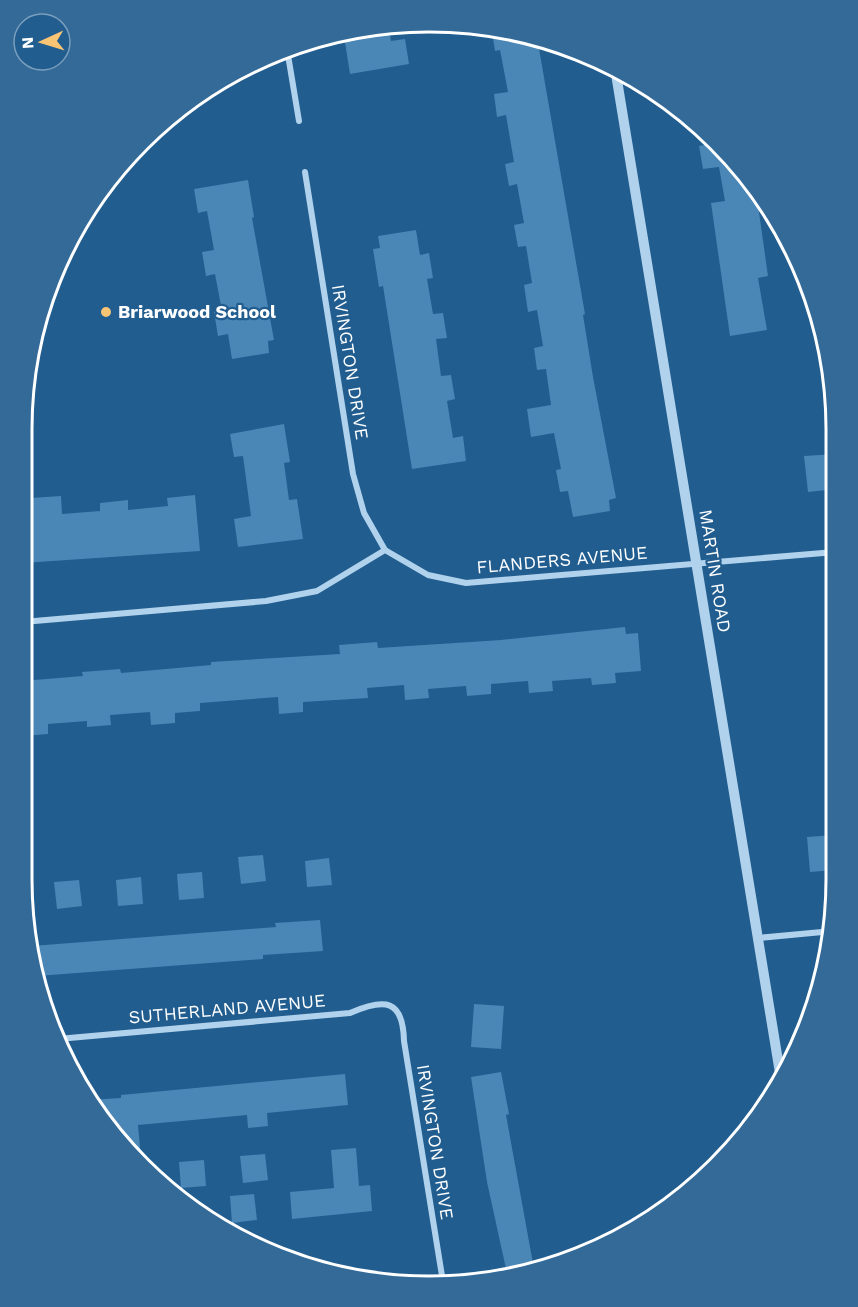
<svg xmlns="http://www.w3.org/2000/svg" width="858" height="1307" font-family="'Work Sans',sans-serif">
	<rect width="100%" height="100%" fill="#215d8f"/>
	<!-- building -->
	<g fill="#4a86b6">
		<polygon points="388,24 391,41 405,39 409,64 350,74 344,36 353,35 352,30"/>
		<polygon points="504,30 537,37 585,314 583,315 593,377 616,498 609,500 610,511 573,517 568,491 560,492 556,470 561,469 554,433 531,437 527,409 551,405 546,369 537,370 534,348 543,346 537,310 528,312 524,285 532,283 526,246 518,247 514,225 524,223 517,184 509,186 505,164 514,162 506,115 497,117 494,94 508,92 500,50 495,51 492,32"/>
		<polygon points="715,140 755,184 768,276 758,278 767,330 730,336 711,203 725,201 719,167 703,169 699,146 715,143"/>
		<polygon points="248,180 254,217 252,218 274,340 268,341 269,353 232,359 228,334 218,336 214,312 222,311 215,274 206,276 202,252 214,250 207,211 198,213 194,189"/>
		<polygon points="416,230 420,255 429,253 433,278 427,279 433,314 443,313 447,338 436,339 441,376 451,375 455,399 447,401 453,438 463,436 466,461 412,469 383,286 379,287 373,249 380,248 378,236"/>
		<polygon points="284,424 290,462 284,463 289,500 297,499 303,539 238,547 234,519 251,516 243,456 234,457 230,434"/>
		<polygon points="836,454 836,489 808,492 804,456"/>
		<polygon points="195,495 200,551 23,563 24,511 32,510 31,498 61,496 62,514 100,511 100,503 128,500 128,510 168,506 167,498"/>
		<polygon points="625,627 626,634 638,633 641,671 615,673 616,683 592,685 591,678 552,681 553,691 529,693 528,681 491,684 491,694 467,696 466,686 428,689 429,698 405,700 404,685 367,688 368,698 303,702 303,712 279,714 278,697 200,703 200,711 175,713 175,723 151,725 150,712 110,715 111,725 87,727 87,721 48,724 48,734 24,736 22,681 83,676 82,672 120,669 121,673 211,665 211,662 340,654 339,645 377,642 378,648 501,640"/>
		<polygon points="834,835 834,870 810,872 807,837"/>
		<polygon points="263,855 266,881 241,884 238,857"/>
		<polygon points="329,858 332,885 307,887 305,861"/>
		<polygon points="202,872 204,898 179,900 177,874"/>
		<polygon points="141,877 143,904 118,906 116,880"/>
		<polygon points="79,880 82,906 57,909 54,882"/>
		<polygon points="320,920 323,951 263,955 263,959 37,976 32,946 276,927 275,923"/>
		<polygon points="474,1004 504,1006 501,1049 471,1047"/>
		<polygon points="501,1072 509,1114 506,1115 534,1269 508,1278 487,1182 471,1077"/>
		<polygon points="345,1074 348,1105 267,1113 268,1126 248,1128 247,1115 138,1125 141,1159 88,1100 121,1098 121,1095"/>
		<polygon points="356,1148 359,1186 370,1185 372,1211 292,1219 290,1192 334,1188 331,1150"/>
		<polygon points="265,1154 268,1180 243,1183 240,1156"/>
		<polygon points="204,1160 206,1186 181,1188 179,1162"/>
		<polygon points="254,1194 257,1220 232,1223 230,1196"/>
	</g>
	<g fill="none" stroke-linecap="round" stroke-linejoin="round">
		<!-- minor -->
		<g stroke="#b1d2ec" stroke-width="6">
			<polyline points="287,49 299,121"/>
			<polyline points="305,172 353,474 364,513 385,550"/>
			<polyline points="23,622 266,601 317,591 385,550 428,575 466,583 835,552"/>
			<polyline points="758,938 833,931"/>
			<path d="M58,1039L350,1013C385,998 403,999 404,1041L443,1282"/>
		</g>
		<!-- tertiary -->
		<polyline stroke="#b1d2ec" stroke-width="10" points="615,68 781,1079"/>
	</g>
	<!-- markers -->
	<circle fill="#f9c473" stroke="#215d8f" stroke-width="2" cx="106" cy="312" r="6"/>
	<g text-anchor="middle" stroke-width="4.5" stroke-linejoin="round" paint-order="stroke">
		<!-- poi labels -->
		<g font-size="18" font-weight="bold" fill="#fff" stroke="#215d8f" text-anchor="start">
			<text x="118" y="318">Briarwood School</text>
		</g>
		<!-- street labels -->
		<g font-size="18" fill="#fff" stroke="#215d8f">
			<text transform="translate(350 362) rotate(81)" y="6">IRVINGTON DRIVE</text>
			<text transform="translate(562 560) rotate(-5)" y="6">FLANDERS AVENUE</text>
			<text transform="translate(715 571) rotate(81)" y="6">MARTIN ROAD</text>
			<text transform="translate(227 1009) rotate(-5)" y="6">SUTHERLAND AVENUE</text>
			<text transform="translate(435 1142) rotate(81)" y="6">IRVINGTON DRIVE</text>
		</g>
	</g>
	<!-- crop -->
	<path d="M0 0H858V1307H0ZM429 32H429A397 397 0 0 1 826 429V879A397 397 0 0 1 429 1276H429A397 397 0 0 1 32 879V429A397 397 0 0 1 429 32Z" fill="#336a98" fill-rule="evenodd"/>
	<path fill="none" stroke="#fff" stroke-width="3" d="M429 32H429A397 397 0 0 1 826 429V879A397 397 0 0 1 429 1276H429A397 397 0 0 1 32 879V429A397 397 0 0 1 429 32Z"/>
	<!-- north arrow -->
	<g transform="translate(42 42) rotate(266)"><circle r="28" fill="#215d8f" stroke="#7a9ebc" stroke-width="1.5"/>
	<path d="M0-4.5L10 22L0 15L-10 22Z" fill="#f9c473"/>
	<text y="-9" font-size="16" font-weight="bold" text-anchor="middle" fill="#ffffff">N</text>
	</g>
</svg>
